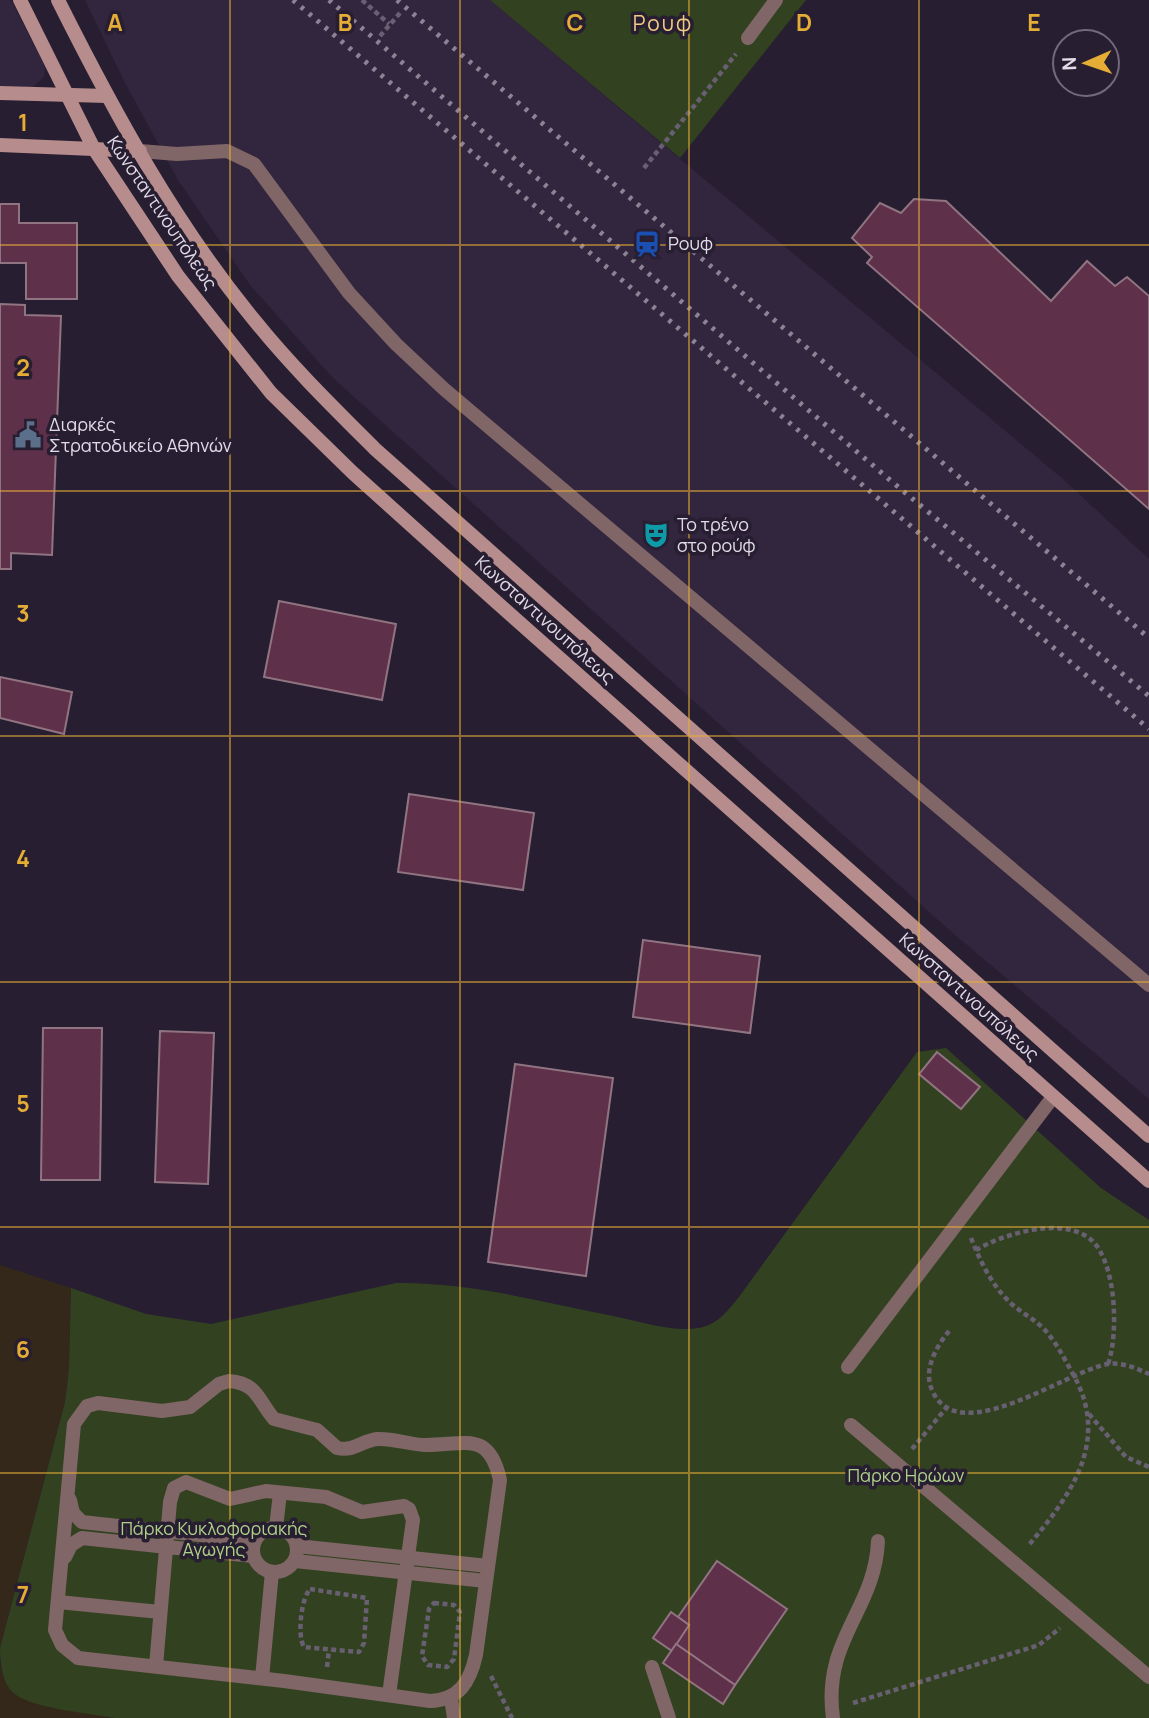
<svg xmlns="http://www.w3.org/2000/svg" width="1149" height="1718" font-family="Manrope,sans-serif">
	<rect width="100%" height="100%" fill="#271e32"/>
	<!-- built -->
	<g fill="#32253e">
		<polygon points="0,0 11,0 45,67 44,76 33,87 0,87"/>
		<polygon points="85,0 490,0 1063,479 1149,559 1149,1099 947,928 334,379 250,285 178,180 124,81"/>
	</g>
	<!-- industrial -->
	<g fill="#332819">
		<polygon points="0,1265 71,1288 69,1368 65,1402 0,1648"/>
		<polygon points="0,1662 2,1672 14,1694 37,1702 114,1718 0,1718"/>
	</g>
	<!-- green -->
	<g fill="#324220">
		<polygon points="490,0 806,0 680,158"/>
		<path d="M946,1048L1101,1188L1149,1220V1718H114C88,1713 37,1709 16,1695C2,1685 0,1663 0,1648L65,1402L69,1368L71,1288L146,1314L211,1324L396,1283C469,1282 542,1302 613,1316C639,1321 676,1334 703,1327C719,1323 729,1309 739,1297L917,1052Z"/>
	</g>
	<!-- building -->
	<g fill="#5f3049" stroke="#907481" stroke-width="2">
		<polygon points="914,199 946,201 1051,301 1087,261 1115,286 1127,277 1149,296 1149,509 867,263 872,257 852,238 880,203 901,213"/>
		<polygon points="0,204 19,204 19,223 77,223 77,299 26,299 26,263 0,263"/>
		<polygon points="0,304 25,305 25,315 61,316 52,555 11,553 11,569 0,569"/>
		<polygon points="279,601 396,624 382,700 264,677"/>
		<polygon points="0,677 72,692 64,734 0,718"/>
		<polygon points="409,794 534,813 523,890 398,872"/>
		<polygon points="643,940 760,956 750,1033 633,1017"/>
		<polygon points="43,1028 102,1028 100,1180 41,1180"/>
		<polygon points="160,1031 214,1033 208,1184 155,1182"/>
		<polygon points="937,1052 980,1087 961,1109 919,1074"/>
		<polygon points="515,1064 613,1078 586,1276 488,1262"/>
		<polygon points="717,1561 787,1609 735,1685 676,1644 689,1625 678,1617"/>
		<polygon points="671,1612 689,1625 672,1651 653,1638"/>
		<polygon points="676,1644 735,1685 723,1704 663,1663"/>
	</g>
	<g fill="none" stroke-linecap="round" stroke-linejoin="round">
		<!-- path -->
		<g stroke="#686072" stroke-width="4.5" stroke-dasharray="5 3.5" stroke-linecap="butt">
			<polyline points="362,0 389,24"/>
			<polyline points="380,36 400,13"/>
			<polyline points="644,168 736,54"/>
			<path d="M971,1238C981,1263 993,1288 1014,1306C1024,1314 1035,1320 1044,1329C1056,1342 1064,1358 1073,1374C1111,1441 1071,1495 1028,1546"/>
			<path d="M976,1250C1003,1234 1057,1218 1086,1236C1117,1254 1119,1334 1108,1364"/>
			<path d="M949,1331C936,1347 923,1370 932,1390C958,1451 1066,1371 1108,1364C1122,1362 1136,1368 1149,1374"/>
			<polyline points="1089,1414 1126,1457 1149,1467"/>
			<polyline points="912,1449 947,1407"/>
			<path d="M310,1589L367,1598L364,1643L359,1652L304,1647C297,1636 301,1599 310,1589Z"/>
			<polygon points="434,1603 454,1605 460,1612 454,1659 447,1667 428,1665 422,1656 429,1609"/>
			<polyline points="327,1667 329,1650"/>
			<polyline points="491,1676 512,1718"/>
			<polyline points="853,1703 1039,1645 1060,1628"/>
		</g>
		<!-- service -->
		<g stroke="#806666" stroke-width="14">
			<polyline points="140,151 177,154 227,151 254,164 349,293 396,344 444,389 1149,985"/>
			<polyline points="848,1367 1053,1097"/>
			<path d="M229,1381C257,1383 258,1400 274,1419L317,1430L337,1448C354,1452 361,1441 377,1439C394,1438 410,1445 426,1445C465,1445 489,1430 500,1480L476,1655C470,1682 459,1700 430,1701L284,1681L78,1658L62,1645L55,1630L74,1424L87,1406L98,1403L162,1411L190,1407L219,1384Z"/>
			<polyline points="70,1500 73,1513 82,1522 254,1541"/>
			<circle cx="275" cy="1550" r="22"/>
			<polyline points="276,1528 280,1493"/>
			<polyline points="297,1546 488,1566"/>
			<polyline points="65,1557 71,1545 82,1538 253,1556"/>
			<polyline points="295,1561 486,1581"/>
			<polyline points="58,1602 160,1612"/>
			<polyline points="156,1666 170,1502 174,1488 186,1482 230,1499 266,1491 326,1497 362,1512 404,1506 409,1509 413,1520 389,1695"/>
			<polyline points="652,1667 669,1718"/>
			<polyline points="262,1678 272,1572"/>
			<polyline points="451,1698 454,1718"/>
			<path d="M833,1718C822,1639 875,1611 878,1541"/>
		</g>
		<!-- pedestrian -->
		<g stroke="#806666" stroke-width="14">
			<polyline points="748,38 776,0"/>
			<polyline points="851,1425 1149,1677"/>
		</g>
		<!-- secondary -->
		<g stroke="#b68c8c" stroke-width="14">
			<polyline points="20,0 94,149 178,276 271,393 353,473 493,599 1149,1181"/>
			<path d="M58,0C114,112 175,224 255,321C292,367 334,408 375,449L1149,1136"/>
			<polyline points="0,93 107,96"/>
			<polyline points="0,145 140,151"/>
		</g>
		<!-- rail -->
		<g stroke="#8b8494" stroke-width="5" stroke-dasharray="3.5 7" stroke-linecap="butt">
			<polyline points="293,0 1149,729"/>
			<polyline points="329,0 890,480 1149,696"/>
			<polyline points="397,0 1149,638"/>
		</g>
	</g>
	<!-- grid -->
	<path fill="none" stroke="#e5ad36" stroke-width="2" stroke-opacity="0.55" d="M230,0V1718M460,0V1718M689,0V1718M919,0V1718M0,245H1149M0,491H1149M0,736H1149M0,982H1149M0,1227H1149M0,1473H1149"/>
	<!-- icons -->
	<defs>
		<g id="station-bare" transform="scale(2.1)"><path d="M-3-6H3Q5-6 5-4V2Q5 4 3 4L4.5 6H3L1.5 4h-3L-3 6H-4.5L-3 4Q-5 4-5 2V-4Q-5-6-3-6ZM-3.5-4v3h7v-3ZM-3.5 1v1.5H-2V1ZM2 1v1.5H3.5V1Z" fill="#1a4fb4" stroke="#271e32" stroke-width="2.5" paint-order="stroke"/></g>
		<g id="civic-bare" transform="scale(2.1)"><path d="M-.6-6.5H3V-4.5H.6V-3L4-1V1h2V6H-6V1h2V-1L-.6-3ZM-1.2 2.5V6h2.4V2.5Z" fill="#5c6f8a" stroke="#271e32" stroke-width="2.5" paint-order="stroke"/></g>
		<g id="theatre-bare" transform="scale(2.1)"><path d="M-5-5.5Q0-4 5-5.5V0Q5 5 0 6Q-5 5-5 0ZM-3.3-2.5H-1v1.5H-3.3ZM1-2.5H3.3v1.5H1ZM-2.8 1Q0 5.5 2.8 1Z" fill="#0f9aa8" stroke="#271e32" stroke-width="2.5" paint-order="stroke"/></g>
	</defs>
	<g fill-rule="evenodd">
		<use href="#station-bare" x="647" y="244"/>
		<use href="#civic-bare" x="28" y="435"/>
		<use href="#theatre-bare" x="656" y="535"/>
	</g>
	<g text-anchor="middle" stroke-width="7" stroke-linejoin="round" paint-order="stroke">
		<!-- street labels -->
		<g font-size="18" fill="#e2dce9" stroke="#271e32">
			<text transform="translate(162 213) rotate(56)" y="6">Κωνσταντινουπόλεως</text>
			<text transform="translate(545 620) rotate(42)" y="6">Κωνσταντινουπόλεως</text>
			<text transform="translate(969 997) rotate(42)" y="6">Κωνσταντινουπόλεως</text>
		</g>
		<!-- poi labels -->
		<g font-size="18" fill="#e2dce9" stroke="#271e32" text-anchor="start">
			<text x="668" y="250">Ρουφ</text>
			<text x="49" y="431">Διαρκές<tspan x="49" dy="21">Στρατοδικείο Αθηνών</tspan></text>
			<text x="677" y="531">Το τρένο<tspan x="677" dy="21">στο ρούφ</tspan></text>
		</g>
		<!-- park labels -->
		<g font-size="18" fill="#aed187" stroke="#271e32">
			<text x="906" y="1482">Πάρκο Ηρώων</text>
			<text x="214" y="1535">Πάρκο Κυκλοφοριακής<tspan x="214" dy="21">Αγωγής</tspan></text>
		</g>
		<!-- quarter labels -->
		<g font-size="21" letter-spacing="2" fill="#f2cb83" stroke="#271e32">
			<text x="663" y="31">Ρουφ</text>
		</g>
	</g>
	<g font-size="23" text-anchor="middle" font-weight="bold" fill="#e5ad36" stroke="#271e32" stroke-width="7" stroke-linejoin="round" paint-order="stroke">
		<text x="115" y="31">A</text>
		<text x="345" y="31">B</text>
		<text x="575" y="31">C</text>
		<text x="804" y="31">D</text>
		<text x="1034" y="31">E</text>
		<text x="23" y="131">1</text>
		<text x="23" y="376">2</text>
		<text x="23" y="622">3</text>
		<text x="23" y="867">4</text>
		<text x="23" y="1112">5</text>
		<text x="23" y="1358">6</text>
		<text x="23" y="1603">7</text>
	</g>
	<!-- north arrow -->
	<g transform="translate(1086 63) rotate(268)"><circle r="33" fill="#271e32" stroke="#726a7b" stroke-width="2"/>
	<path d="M0-5L12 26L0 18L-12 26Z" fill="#e5ad36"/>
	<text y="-10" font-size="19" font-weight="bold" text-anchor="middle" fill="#e2dce9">N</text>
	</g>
</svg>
